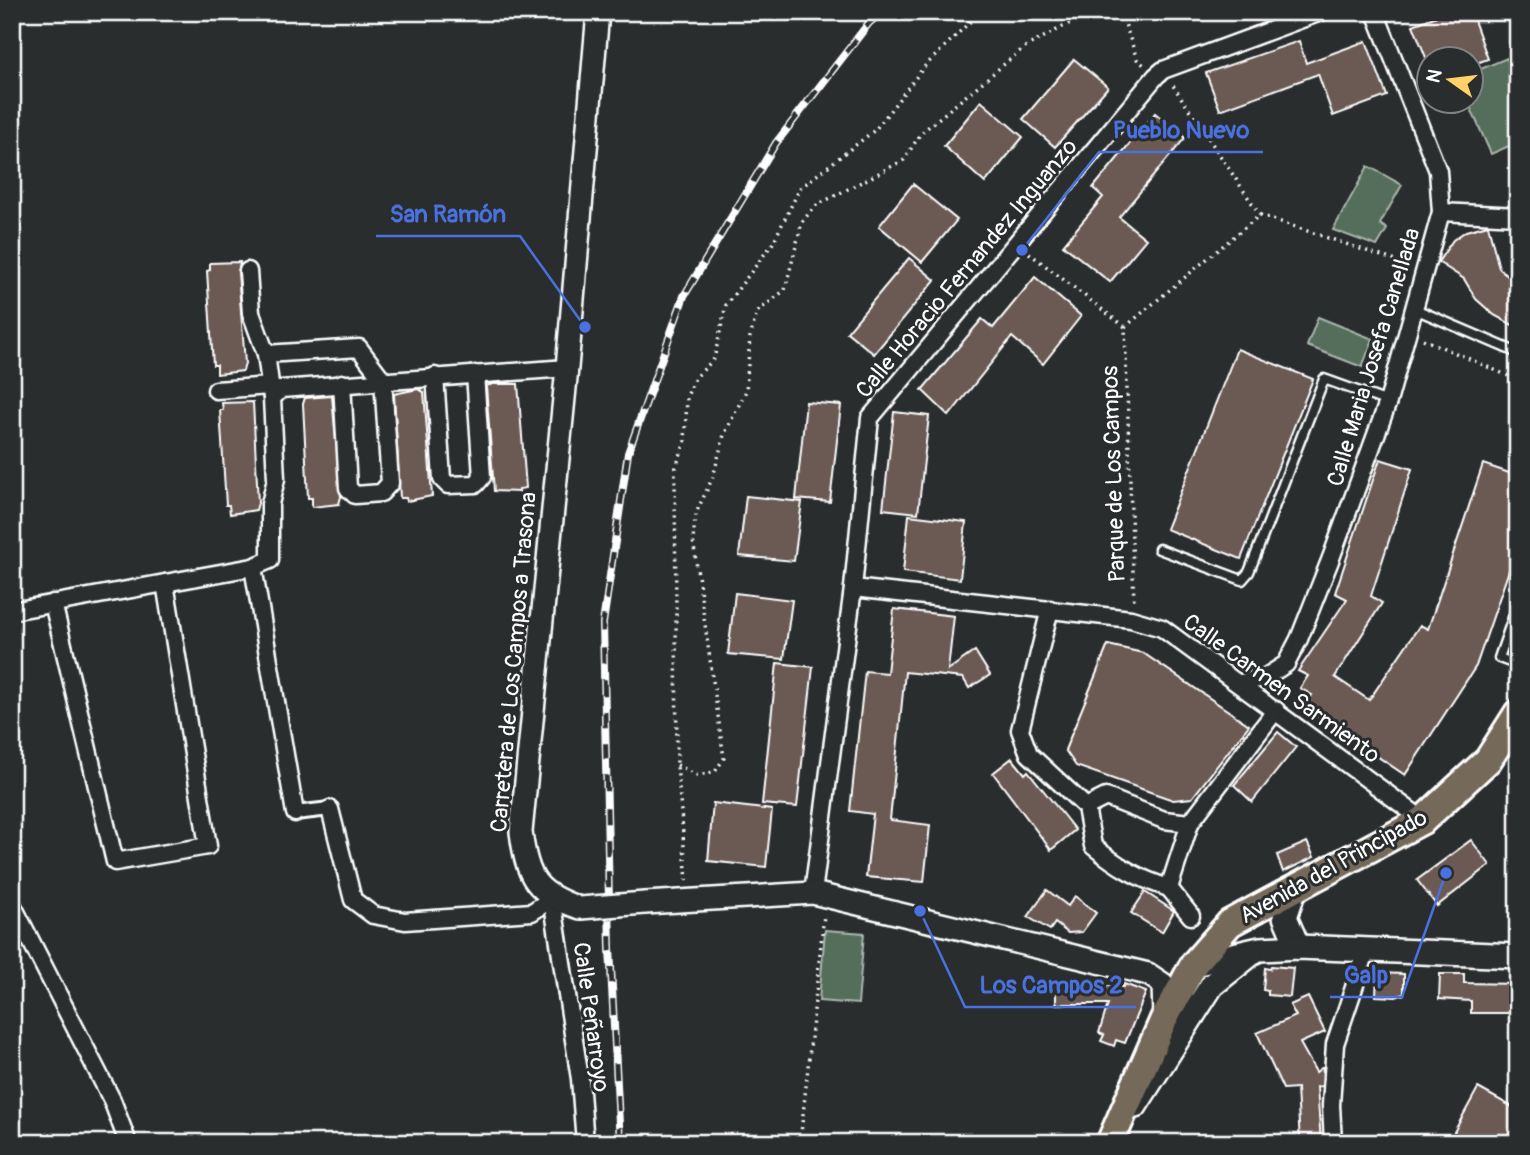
<svg xmlns="http://www.w3.org/2000/svg" width="1530" height="1155" font-family="Pangolin,sans-serif">
	<rect width="100%" height="100%" fill="#2a2d2e"/>
	<filter id="ink" filterUnits="userSpaceOnUse"><feTurbulence type="fractalNoise" baseFrequency=".0143" numOctaves="2"/><feDisplacementMap in="SourceGraphic" scale="14" xChannelSelector="R" yChannelSelector="G"/><feConvolveMatrix kernelMatrix="1 2 1 2 8 2 1 2 1" color-interpolation-filters="sRGB"/></filter>
	<g filter="url(#ink)">
		<!-- green -->
		<g fill="#556e5c" stroke="#aab6ae" stroke-width="2">
			<polygon points="1507,58 1518,84 1518,142 1491,154 1468,102 1471,73"/>
			<polygon points="1368,166 1402,185 1380,224 1387,229 1377,246 1333,230"/>
			<polygon points="1318,317 1373,339 1362,367 1307,346"/>
			<polygon points="825,930 864,933 858,1004 819,1001"/>
		</g>
		<!-- building -->
		<g fill="#6b5a53" stroke="#fff" stroke-width="2">
			<polygon points="1447,12 1471,12 1488,59 1471,65 1471,60 1427,60 1413,25"/>
			<polygon points="1299,41 1306,63 1366,41 1387,96 1333,116 1318,74 1220,110 1206,73"/>
			<polygon points="1074,59 1108,87 1055,147 1023,119"/>
			<polygon points="981,101 1023,137 985,183 944,146"/>
			<polygon points="1155,113 1185,138 1119,217 1146,239 1110,282 1063,245 1103,197 1093,188"/>
			<polygon points="913,184 957,220 922,262 879,226"/>
			<polygon points="1488,225 1499,268 1518,285 1518,328 1494,315 1476,299 1464,279 1438,262 1453,240 1466,231"/>
			<polygon points="909,258 935,280 874,354 847,332"/>
			<polygon points="240,262 238,272 245,363 243,371 217,374 217,365 213,365 207,271 210,270 210,263"/>
			<polygon points="1035,277 1081,316 1043,364 1012,337 949,416 922,390 982,319 993,328"/>
			<polygon points="1237,349 1313,379 1241,559 1166,529"/>
			<polygon points="493,384 518,384 526,488 519,489 519,492 494,491 486,386"/>
			<polygon points="418,389 424,392 432,496 407,501 406,498 400,498 394,394"/>
			<polygon points="332,396 341,497 339,504 312,507 312,498 308,498 303,404 305,398"/>
			<polygon points="253,402 258,503 256,510 230,514 229,505 226,505 220,410 223,410 222,403"/>
			<polygon points="806,402 841,405 830,502 796,499"/>
			<polygon points="894,412 929,416 918,513 883,509"/>
			<polygon points="1380,459 1412,469 1371,596 1382,603 1335,677 1369,700 1420,625 1428,629 1483,464 1518,476 1518,544 1476,666 1405,775 1304,707 1312,695 1300,688 1308,676 1298,671 1347,599 1335,593"/>
			<polygon points="746,496 802,502 794,561 739,556"/>
			<polygon points="909,515 966,522 960,579 903,572"/>
			<polygon points="735,593 792,600 784,659 728,654"/>
			<polygon points="894,609 954,616 948,670 975,651 990,675 969,688 963,678 905,672 890,820 930,825 924,882 866,877 873,814 850,811 865,671 887,673"/>
			<polygon points="1108,645 1143,653 1249,725 1192,798 1173,800 1076,766 1065,750"/>
			<polygon points="777,663 813,667 797,807 762,804"/>
			<polygon points="1278,732 1296,747 1252,802 1234,785"/>
			<polygon points="1012,758 1025,774 1028,771 1075,830 1051,850 993,773"/>
			<polygon points="713,803 772,810 766,867 708,861"/>
			<polygon points="1471,840 1490,865 1437,906 1417,880"/>
			<polygon points="1307,842 1314,857 1283,872 1277,855"/>
			<polygon points="1047,890 1068,906 1075,896 1096,913 1082,932 1068,933 1055,923 1050,930 1028,917"/>
			<polygon points="1145,892 1174,911 1162,932 1131,913"/>
			<polygon points="1271,966 1293,968 1290,997 1268,995 1268,991 1263,990 1265,968 1270,969"/>
			<polygon points="1377,973 1404,974 1404,994 1396,997 1376,996"/>
			<polygon points="1440,974 1464,974 1464,983 1518,984 1518,1013 1471,1013 1471,1001 1439,999"/>
			<polygon points="1124,984 1146,992 1125,1043 1116,1040 1114,1046 1101,1041 1104,1035 1099,1033 1108,1004 1056,1004 1056,988 1091,989 1091,985 1123,987"/>
			<polygon points="1308,997 1325,1032 1300,1043 1316,1072 1323,1067 1322,1086 1317,1087 1321,1143 1300,1143 1297,1088 1283,1089 1257,1033 1296,1016 1290,1005"/>
			<polygon points="1478,1088 1518,1110 1518,1143 1448,1143"/>
		</g>
		<g fill="none" stroke-linecap="round" stroke-linejoin="round">
			<!-- service casing -->
			<g stroke="#fff" stroke-width="13">
				<g id="service">
					<polyline points="1415,309 1518,353"/>
					<polyline points="1159,549 1242,580 1249,572 1324,379 1388,402"/>
					<polyline points="1518,603 1499,658 1518,665"/>
				</g>
			</g>
			<!-- pedestrian casing -->
			<g stroke="#fff" stroke-width="18">
				<polyline id="pedestrian" points="295,813 330,809"/>
			</g>
			<!-- minor casing -->
			<g stroke="#fff" stroke-width="21">
				<g id="minor">
					<polyline points="1441,212 1518,216"/>
					<polyline points="248,271 251,313 266,354"/>
					<polyline points="435,376 442,479 448,485 476,484 482,477 475,374"/>
					<polyline points="216,390 270,386"/>
					<polyline points="272,398 266,354 359,348 383,380 390,483 381,493 355,495 348,488 342,383"/>
					<polyline points="253,567 270,560 270,504 276,479 272,398 281,389 567,368"/>
					<polyline points="853,588 1131,619 1162,628 1423,820"/>
					<polyline points="53,603 115,862 208,846 165,583 253,567 295,813"/>
					<path d="M1050,609L1020,730L1029,754L1086,807L1093,846C1117,866 1139,879 1169,888L1190,823"/>
					<polyline points="12,611 165,583"/>
					<polyline points="1240,683 1264,678 1286,664 1299,639 1331,558 1388,402 1441,212 1438,171 1375,12"/>
					<polyline points="1086,807 1106,797 1164,820 1190,823 1276,710"/>
					<polyline points="330,809 353,900 373,915 405,921 532,912 552,898 580,1079 585,1143"/>
					<polyline points="1169,888 1191,916"/>
					<polyline points="813,893 853,588 870,418 1156,76 1163,70 1321,12"/>
					<polyline points="12,904 112,1100 128,1143"/>
					<polyline points="1333,1143 1331,1105 1335,1044 1367,949"/>
				</g>
			</g>
			<!-- tertiary casing -->
			<g stroke="#fff" stroke-width="26">
				<g id="tertiary">
					<polyline points="645,903 813,893 1148,974 1163,984 1164,1018"/>
					<path d="M580,908C535,893 527,878 521,832L567,368L598,12"/>
				</g>
			</g>
			<!-- secondary casing -->
			<g stroke="#fff" stroke-width="28">
				<g id="secondary">
					<polyline points="1295,887 1285,917 1298,947"/>
					<polyline points="1194,964 1260,949 1298,947 1518,956"/>
					<polyline points="1135,1106 1212,985 1251,954"/>
				</g>
			</g>
			<!-- primary casing -->
			<g stroke="#fff" stroke-width="32">
				<polyline id="primary" points="1110,1143 1164,1019 1194,964 1230,923 1423,820 1488,760 1518,713"/>
			</g>
			<!-- path -->
			<g stroke="#fff" stroke-width="3.5" stroke-dasharray="2 5" stroke-linecap="butt">
				<polyline points="1121,12 1137,59 1145,66"/>
				<polyline points="1260,215 1411,266"/>
				<polyline points="1029,253 1125,327 1134,604"/>
				<polyline points="1125,327 1260,215 1172,84"/>
				<polyline points="1423,339 1518,380"/>
				<polyline points="677,765 697,775 715,772 724,758 693,540 696,513 713,477 724,435 746,391 750,337 757,312 785,290 802,222 815,206 904,160 921,133 1025,47 1091,12"/>
				<polyline points="687,881 677,765 675,470 685,442 687,396 695,378 714,359 726,305 773,243 800,188 875,130 924,67 980,12"/>
				<polyline points="800,1143 824,915"/>
			</g>
			<!-- service -->
			<use href="#service" stroke="#2a2d2e" stroke-width="8"/>
			<!-- pedestrian -->
			<use href="#pedestrian" stroke="#2a2d2e" stroke-width="12"/>
			<!-- minor -->
			<use href="#minor" stroke="#2a2d2e" stroke-width="16"/>
			<!-- tertiary -->
			<use href="#tertiary" stroke="#2a2d2e" stroke-width="21"/>
			<!-- secondary -->
			<use href="#secondary" stroke="#2a2d2e" stroke-width="23"/>
			<!-- primary -->
			<use href="#primary" stroke="#746a5a" stroke-width="26"/>
			<!-- rail casing -->
			<g stroke="#fff" stroke-width="8">
				<polyline id="rail" points="620,1143 610,948 603,623 628,453 684,296 776,143 869,23 882,12"/>
			</g>
			<!-- rail -->
			<use href="#rail" stroke="#2a2d2e" stroke-width="5" stroke-dasharray="16" stroke-linecap="butt"/>
			<!-- tertiary-bridge casing -->
			<g stroke="#fff" stroke-width="26" stroke-linecap="butt">
				<polyline id="tertiary-bridge" points="580,908 645,903"/>
			</g>
			<!-- tertiary-bridge -->
			<use href="#tertiary-bridge" stroke="#2a2d2e" stroke-width="21"/>
		</g>
	</g>
	<g text-anchor="middle" stroke-width="6" stroke-linejoin="round" paint-order="stroke">
		<!-- street labels -->
		<g font-size="23" fill="#fff" stroke="#2a2d2e">
			<text transform="translate(966 268) rotate(-50)" y="8">Calle Horacio Fernandez Inguanzo</text>
			<text transform="translate(1373 357) rotate(-73)" y="8">Calle Maria Josefa Canellada</text>
			<text transform="translate(1113 474) rotate(-92)" y="8">Parque de Los Campos</text>
			<text transform="translate(513 662) rotate(-85)" y="8">Carretera de Los Campos a Trasona</text>
			<text transform="translate(1282 688) rotate(36)" y="8">Calle Carmen Sarmiento</text>
			<text transform="translate(1333 866) rotate(-29)" y="8">Avenida del Principado</text>
			<text transform="translate(592 1017) rotate(82)" y="8">Calle Peñarroyo</text>
		</g>
	</g>
	<!-- callouts -->
	<path fill="none" stroke="#4a71e0" stroke-width="2.5" d="M1022 250L1099 152H1263M585 327L520 236H376M1446 873L1402 997H1330M920 911L965 1007H1136"/>
	<g fill="#4a71e0" stroke="#2a2d2e" stroke-width="2.5">
		<circle cx="1022" cy="250" r="7"/>
		<circle cx="585" cy="327" r="7"/>
		<circle cx="1446" cy="873" r="7"/>
		<circle cx="920" cy="911" r="7"/>
	</g>
	<g font-size="24" text-anchor="middle" font-weight="bold" fill="#4a71e0" stroke="#2a2d2e" stroke-width="6" stroke-linejoin="round" paint-order="stroke">
		<text x="1181" y="138">Pueblo Nuevo</text>
		<text x="448" y="222">San Ramón</text>
		<text x="1366" y="983">Galp</text>
		<text x="1051" y="993">Los Campos 2</text>
	</g>
	<!-- margin -->
	<rect width="1530" height="1155" fill="none" stroke="#2a2d2e" stroke-width="42"/>
	<rect x="21" y="21" width="1488" height="1113" fill="none" stroke="#fff" stroke-width="2.5" filter="url(#ink)"/>
	<!-- north arrow -->
	<g transform="translate(1450 80) rotate(284)"><circle r="33" fill="#2a2d2e" stroke="#7f8182" stroke-width="2"/>
	<path d="M0-5L12 26L0 18L-12 26Z" fill="#ffd166"/>
	<text y="-10" font-size="19" font-weight="bold" text-anchor="middle" fill="#ffffff">N</text>
	</g>
</svg>
